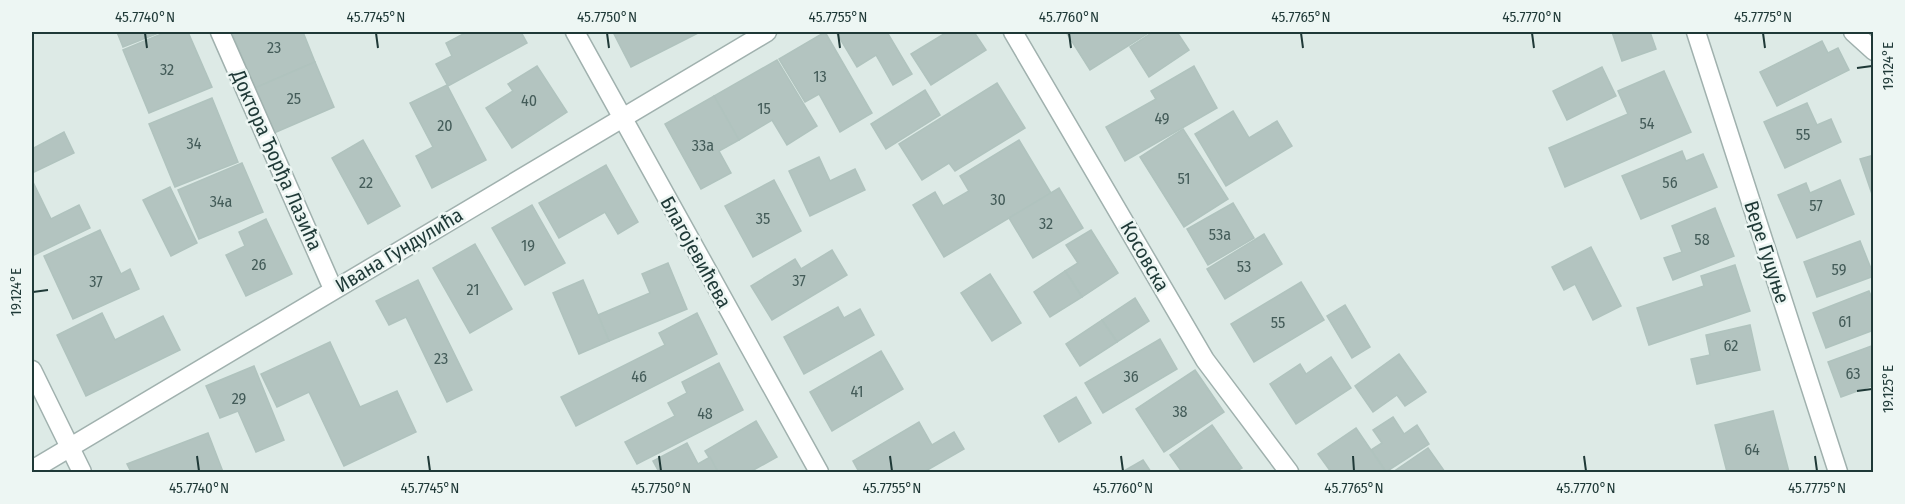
<svg xmlns="http://www.w3.org/2000/svg" width="1905" height="504" font-family="'Fira Sans Condensed',sans-serif">
	<rect width="100%" height="100%" fill="#ddeae6"/>
	<!-- building -->
	<g fill="#b3c4c0" stroke="#b0c3be" stroke-width="1.5">
		<polygon points="117,32 161,32 123,47"/>
		<polygon points="166,32 188,32 212,87 149,113 123,50"/>
		<polygon points="232,32 303,32 315,62 255,88"/>
		<polygon points="467,32 521,32 527,43 448,86 436,64 452,56 446,43"/>
		<polygon points="613,32 700,32 631,67"/>
		<polygon points="825,32 872,113 840,132 819,94 805,102 779,59"/>
		<polygon points="836,32 887,32 912,74 893,85 876,55 857,67"/>
		<polygon points="947,32 974,32 986,50 931,85 911,54"/>
		<polygon points="1066,32 1150,32 1090,70"/>
		<polygon points="1153,32 1177,32 1189,50 1149,77 1130,47"/>
		<polygon points="1612,32 1650,32 1656,49 1622,61"/>
		<polygon points="1822,41 1828,53 1838,48 1849,70 1777,106 1760,72"/>
		<polygon points="777,60 817,126 787,145 772,120 739,140 714,96"/>
		<polygon points="315,62 334,107 274,133 255,88"/>
		<polygon points="537,66 567,112 512,148 486,108 513,91 508,84"/>
		<polygon points="1194,66 1217,108 1125,161 1106,127 1156,99 1151,91"/>
		<polygon points="1602,67 1616,96 1567,120 1553,91"/>
		<polygon points="1664,71 1691,132 1565,187 1549,148 1628,114 1618,91"/>
		<polygon points="997,83 1025,128 955,171 949,163 922,180 899,144"/>
		<polygon points="447,85 486,160 432,188 416,156 433,147 410,103"/>
		<polygon points="925,90 940,115 886,149 871,124"/>
		<polygon points="714,96 739,140 719,151 731,173 701,189 665,124"/>
		<polygon points="212,98 238,162 175,187 149,124"/>
		<polygon points="1807,103 1817,125 1831,119 1841,142 1785,168 1764,122"/>
		<polygon points="1233,111 1249,138 1277,121 1292,146 1226,186 1195,134"/>
		<polygon points="1183,129 1228,199 1184,227 1140,157"/>
		<polygon points="64,132 74,153 32,173 32,149"/>
		<polygon points="363,140 400,206 368,224 332,158"/>
		<polygon points="1019,140 1051,193 944,257 913,205 935,192 943,206 969,191 960,176"/>
		<polygon points="1682,151 1686,161 1703,154 1717,187 1641,219 1622,176"/>
		<polygon points="1874,155 1874,200 1860,159"/>
		<polygon points="819,157 830,181 855,169 865,190 810,216 789,171"/>
		<polygon points="242,163 263,212 199,239 178,190"/>
		<polygon points="606,165 638,222 618,234 605,212 559,238 539,203"/>
		<polygon points="32,180 51,219 79,205 90,228 32,256"/>
		<polygon points="774,180 801,231 753,257 725,206"/>
		<polygon points="1840,180 1854,214 1797,238 1778,195 1806,183 1810,193"/>
		<polygon points="170,187 197,243 171,256 143,200"/>
		<polygon points="1059,188 1083,228 1033,258 1009,218"/>
		<polygon points="1233,203 1254,238 1208,265 1187,229"/>
		<polygon points="532,205 565,263 525,285 492,228"/>
		<polygon points="1715,208 1734,256 1673,280 1664,258 1682,252 1672,226"/>
		<polygon points="266,219 292,274 246,296 226,255 245,246 239,232"/>
		<polygon points="100,230 121,274 130,269 139,289 73,319 44,256"/>
		<polygon points="1091,230 1118,273 1082,297 1065,271 1078,263 1066,245"/>
		<polygon points="1264,234 1282,264 1225,299 1207,269"/>
		<polygon points="1860,241 1874,276 1817,297 1804,262"/>
		<polygon points="475,244 512,309 470,333 433,268"/>
		<polygon points="1591,247 1621,306 1593,320 1575,284 1564,290 1552,267"/>
		<polygon points="832,250 847,275 772,320 751,286 795,259 801,269"/>
		<polygon points="668,263 687,309 609,341 598,315 650,293 642,274"/>
		<polygon points="1735,265 1750,311 1649,345 1637,308 1704,286 1701,276"/>
		<polygon points="1065,271 1082,297 1050,317 1034,292"/>
		<polygon points="990,274 1021,323 992,341 961,293"/>
		<polygon points="418,280 472,390 447,402 406,317 389,325 376,301"/>
		<polygon points="583,280 609,341 579,354 553,293"/>
		<polygon points="1301,282 1324,320 1254,362 1231,324"/>
		<polygon points="1869,291 1874,303 1874,330 1826,348 1813,313"/>
		<polygon points="1135,298 1149,321 1117,342 1102,320"/>
		<polygon points="1345,305 1370,347 1352,358 1327,316"/>
		<polygon points="838,307 844,318 860,309 874,335 804,374 784,337"/>
		<polygon points="102,313 115,340 163,316 180,350 86,396 57,335"/>
		<polygon points="697,313 717,354 576,426 561,397 665,345 659,333"/>
		<polygon points="1102,320 1117,342 1080,366 1066,344"/>
		<polygon points="1750,325 1760,370 1697,384 1691,359 1710,355 1706,335"/>
		<polygon points="1160,339 1177,369 1103,413 1085,383"/>
		<polygon points="330,342 360,407 397,391 416,432 344,466 309,392 277,407 261,374"/>
		<polygon points="1874,345 1874,385 1841,397 1828,362"/>
		<polygon points="881,351 903,389 832,431 810,392"/>
		<polygon points="1399,354 1426,392 1405,406 1397,395 1373,412 1355,386"/>
		<polygon points="1331,357 1351,388 1296,424 1270,384 1300,364 1306,374"/>
		<polygon points="719,363 743,410 637,464 625,442 675,416 668,403 687,393 682,382"/>
		<polygon points="254,366 284,440 256,452 238,411 220,418 206,386"/>
		<polygon points="1195,370 1224,412 1164,452 1136,409"/>
		<polygon points="1076,397 1091,423 1059,442 1044,416"/>
		<polygon points="1773,411 1789,472 1727,472 1715,425"/>
		<polygon points="1393,417 1404,434 1417,425 1429,444 1386,472 1371,450 1382,443 1373,430"/>
		<polygon points="756,421 777,457 750,472 718,472 705,451"/>
		<polygon points="919,422 932,445 954,432 964,449 924,472 859,472 853,461"/>
		<polygon points="1212,425 1242,468 1235,472 1182,472 1170,455"/>
		<polygon points="1356,428 1386,472 1331,472 1318,454"/>
		<polygon points="208,433 223,472 131,472 127,464"/>
		<polygon points="687,443 698,464 710,457 718,472 659,472 653,461"/>
		<polygon points="1428,448 1445,472 1393,472"/>
		<polygon points="1143,460 1151,472 1122,472"/>
	</g>
	<g fill="none" stroke-linecap="round" stroke-linejoin="round">
		<!-- street casing -->
		<g stroke="#a0b1ae" stroke-width="21">
			<g id="street">
				<polyline points="220,32 333,289"/>
				<polyline points="575,32 819,472"/>
				<polyline points="1013,32 1205,360 1289,472"/>
				<polyline points="1696,32 1838,472"/>
				<polyline points="1853,32 1874,51"/>
				<polyline points="32,370 82,472"/>
				<polyline points="32,470 767,32"/>
			</g>
		</g>
		<!-- street -->
		<use href="#street" stroke="#fff" stroke-width="18"/>
	</g>
	<!-- ticks -->
	<path fill="none" stroke="#1f3937" stroke-width="2" d="M145,33L147,48M376,33L378,48M607,33L609,48M838,33L840,48M1069,33L1071,48M1301,33L1303,48M1532,33L1534,48M1763,33L1765,48M1857,68L1872,66M33,292L48,290M1857,391L1872,389M197,456L199,471M428,456L430,471M659,456L661,471M890,456L892,471M1121,456L1123,471M1353,456L1354,471M1584,456L1586,471M1815,456L1817,471"/>
	<g text-anchor="middle" stroke-width="5" stroke-linejoin="round" paint-order="stroke">
		<!-- number labels -->
		<g font-size="16" fill="#445c59">
			<text x="274" y="53">23</text>
			<text x="167" y="75">32</text>
			<text x="820" y="82">13</text>
			<text x="294" y="104">25</text>
			<text x="529" y="106">40</text>
			<text x="764" y="114">15</text>
			<text x="1162" y="124">49</text>
			<text x="1647" y="129">54</text>
			<text x="445" y="131">20</text>
			<text x="1803" y="140">55</text>
			<text x="194" y="149">34</text>
			<text x="703" y="151">33a</text>
			<text x="1184" y="184">51</text>
			<text x="366" y="188">22</text>
			<text x="1670" y="188">56</text>
			<text x="998" y="205">30</text>
			<text x="221" y="207">34a</text>
			<text x="1816" y="211">57</text>
			<text x="763" y="224">35</text>
			<text x="1046" y="229">32</text>
			<text x="1220" y="240">53a</text>
			<text x="1702" y="245">58</text>
			<text x="528" y="251">19</text>
			<text x="259" y="270">26</text>
			<text x="1244" y="272">53</text>
			<text x="1839" y="275">59</text>
			<text x="799" y="286">37</text>
			<text x="96" y="287">37</text>
			<text x="473" y="295">21</text>
			<text x="1845" y="327">61</text>
			<text x="1278" y="328">55</text>
			<text x="1731" y="351">62</text>
			<text x="441" y="364">23</text>
			<text x="1853" y="379">63</text>
			<text x="639" y="382">46</text>
			<text x="1131" y="382">36</text>
			<text x="857" y="397">41</text>
			<text x="239" y="404">29</text>
			<text x="1180" y="417">38</text>
			<text x="705" y="419">48</text>
			<text x="1752" y="455">64</text>
		</g>
		<!-- street labels -->
		<g font-size="20" fill="#1f3937" stroke="#edf6f3">
			<text transform="translate(277 160) rotate(66)" y="7">Доктора Ђорђа Лазића</text>
			<text transform="translate(399 250) rotate(-31)" y="7">Ивана Гундулића</text>
			<text transform="translate(696 252) rotate(61)" y="7">Благојевићева</text>
			<text transform="translate(1767 252) rotate(72)" y="7">Вере Гуцуње</text>
			<text transform="translate(1145 256) rotate(60)" y="7">Косовска</text>
		</g>
	</g>
	<!-- border -->
	<rect width="1905" height="504" fill="none" stroke="#edf6f3" stroke-width="66"/>
	<rect x="33" y="33" width="1839" height="438" fill="none" stroke="#1f3937" stroke-width="2"/>
	<g font-size="15" text-anchor="middle" fill="#1f3937">
		<text x="145" y="22">45.7740°N</text>
		<text x="376" y="22">45.7745°N</text>
		<text x="607" y="22">45.7750°N</text>
		<text x="838" y="22">45.7755°N</text>
		<text x="1069" y="22">45.7760°N</text>
		<text x="1301" y="22">45.7765°N</text>
		<text x="1532" y="22">45.7770°N</text>
		<text x="1763" y="22">45.7775°N</text>
		<text transform="translate(1888 66) rotate(-90)" y="5">19.124°E</text>
		<text transform="translate(16 292) rotate(-90)" y="5">19.124°E</text>
		<text transform="translate(1888 389) rotate(-90)" y="5">19.125°E</text>
		<text x="199" y="493">45.7740°N</text>
		<text x="430" y="493">45.7745°N</text>
		<text x="661" y="493">45.7750°N</text>
		<text x="892" y="493">45.7755°N</text>
		<text x="1123" y="493">45.7760°N</text>
		<text x="1354" y="493">45.7765°N</text>
		<text x="1586" y="493">45.7770°N</text>
		<text x="1817" y="493">45.7775°N</text>
	</g>
</svg>
